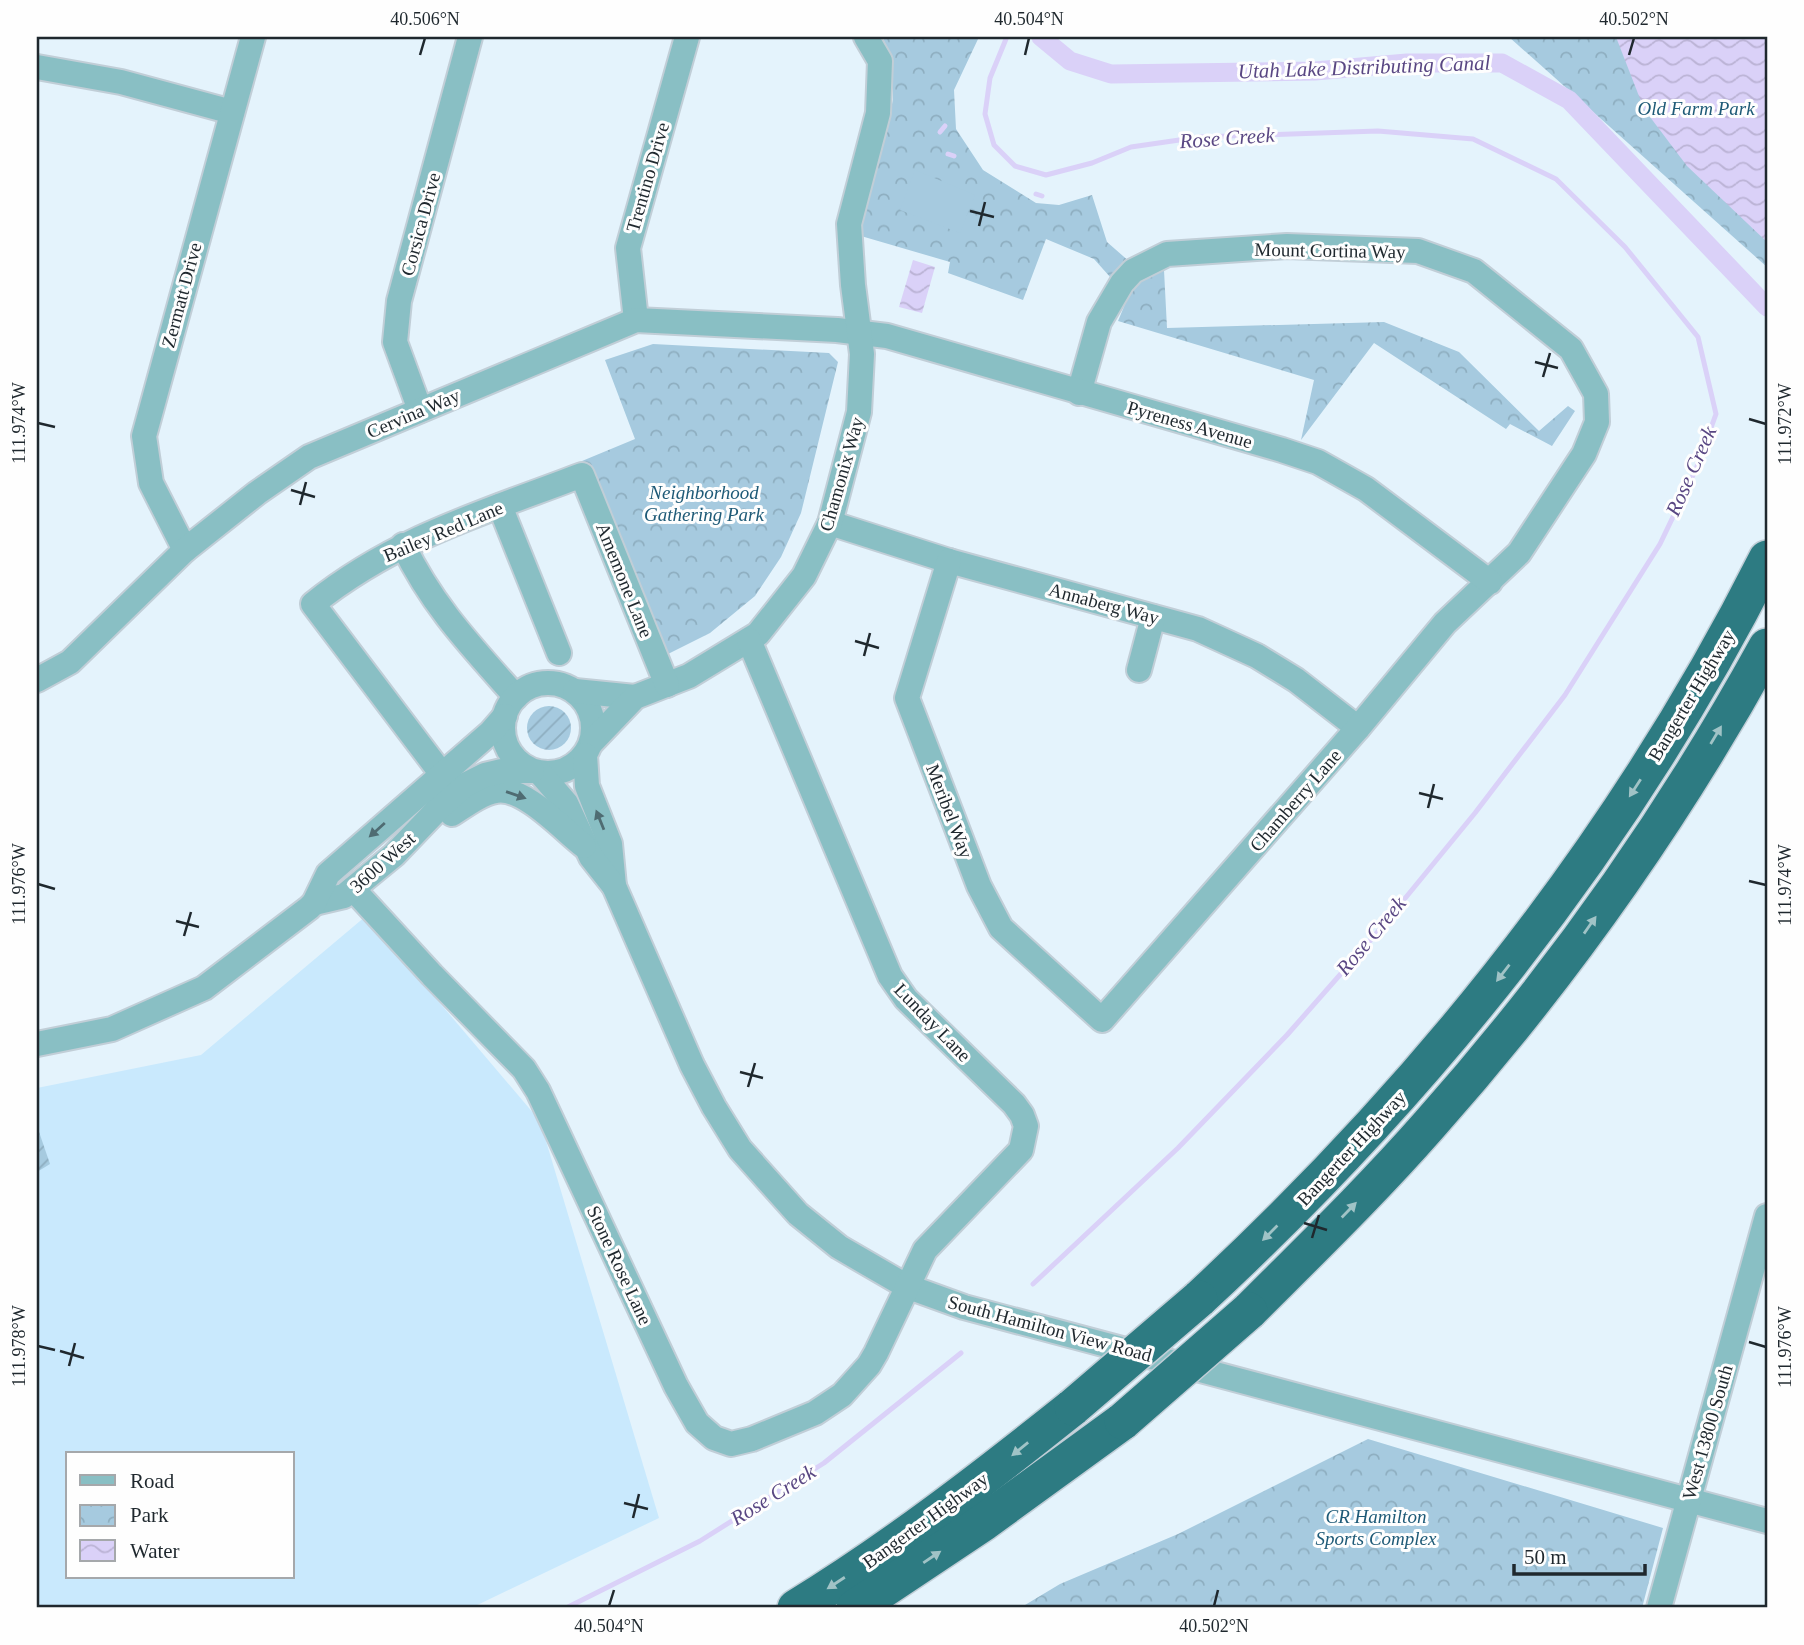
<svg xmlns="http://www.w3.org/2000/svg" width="1804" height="1645" font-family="'Times New Roman',serif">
	<defs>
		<pattern id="park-crowns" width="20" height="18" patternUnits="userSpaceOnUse" patternTransform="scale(1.75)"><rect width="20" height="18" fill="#a6cadf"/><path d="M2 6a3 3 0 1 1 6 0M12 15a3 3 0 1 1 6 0" fill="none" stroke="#8eaec0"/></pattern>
		<pattern id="garden-furrows" width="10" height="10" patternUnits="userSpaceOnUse" patternTransform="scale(1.75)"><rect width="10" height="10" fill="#a6cadf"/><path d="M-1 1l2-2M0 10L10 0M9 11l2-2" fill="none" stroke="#8eaec0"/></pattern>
		<pattern id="water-waves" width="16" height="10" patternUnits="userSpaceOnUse" patternTransform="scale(1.75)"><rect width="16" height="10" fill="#dad1f8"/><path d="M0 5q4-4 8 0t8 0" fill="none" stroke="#bbb3d5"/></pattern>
	</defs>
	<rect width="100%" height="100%" fill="#e4f3fc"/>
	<!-- built -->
	<path fill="#c9e9fd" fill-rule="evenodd" d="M366,916L540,1121L659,1518L471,1608H37V1088L201,1055ZM68,1454H292V1577H68Z"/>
	<!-- park -->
	<g fill="url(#park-crowns)">
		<polygon points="883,37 979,37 954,90 956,129 983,170 1036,203 1059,205 1092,195 1107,242 1147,277 1164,270 1167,328 1384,322 1459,352 1539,431 1568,406 1575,411 1552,446 1510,424 1506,429 1374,343 1301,440 1314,380 1118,321 1128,297 1094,259 1046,239 1023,300 948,273 950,262 861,236 863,220 893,100 893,70"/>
		<polygon points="1509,37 1767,37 1767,267"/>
		<polygon points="653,344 829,353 838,362 801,513 781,557 755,596 710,633 668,654 582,461 635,439 605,360"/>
		<polygon points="1368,1439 1663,1528 1642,1608 1020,1608 1060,1584 1178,1534"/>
	</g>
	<!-- garden -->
	<g fill="url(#garden-furrows)">
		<circle cx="549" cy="728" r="22"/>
		<polygon points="37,1126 50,1164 37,1172"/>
	</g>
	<!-- pitch -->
	<polygon fill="#a6cadf" points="915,170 975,195 960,233 900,210"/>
	<!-- water -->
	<g fill="url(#water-waves)">
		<polygon points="1616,37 1767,37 1767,242 1687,166 1644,109"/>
		<polygon points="913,260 935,267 922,313 899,307"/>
	</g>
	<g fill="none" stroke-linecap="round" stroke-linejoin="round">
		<!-- stream -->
		<g stroke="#dad1f8" stroke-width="5">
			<polyline points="1006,39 990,78 985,114 994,145 1015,166 1046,175 1092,163 1131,147 1200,137 1378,131 1473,139 1556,179 1625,247 1698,337 1716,414 1696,469 1660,544 1565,695 1475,813 1375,935 1287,1035 1178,1148 1033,1284"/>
			<polyline points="940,132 945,126"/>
			<polyline points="948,154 954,156"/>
			<polyline points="1036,194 1042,196"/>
			<polyline points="566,1608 700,1541 824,1463 961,1353"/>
		</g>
		<!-- canal -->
		<polyline stroke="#dad1f8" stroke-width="19" points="1041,37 1070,61 1111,74 1315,71 1407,63 1502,63 1569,100 1767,307"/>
		<!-- minor casing -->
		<g stroke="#c1ced7" stroke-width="28">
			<g id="minor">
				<polyline points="37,67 121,82 232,112"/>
				<polyline points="636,320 628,248 687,37"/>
				<polyline points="420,410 395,342 399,301 470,37"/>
				<polyline points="500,506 559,653"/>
				<polyline points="830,523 949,561 1198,629 1257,656 1296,680 1358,728"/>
				<path d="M403,545C433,607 471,646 516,697"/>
				<polyline points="185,550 151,483 144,436 253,37"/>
				<polyline points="949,561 907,698 979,886 1001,928 1102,1020 1358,728 1445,623 1519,553 1584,454 1597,422 1596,394 1571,349 1474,271 1418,251 1287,246 1167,254 1133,271 1122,283 1099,322 1079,393"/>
				<polyline points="1139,670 1153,617"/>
				<polyline points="37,680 70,662 185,550 257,493 309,457 636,320 837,330 887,336 1282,450 1318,462 1366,489 1490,582"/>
				<circle cx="548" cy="728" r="45"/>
				<polyline points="575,691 635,697"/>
				<polyline points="592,742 635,697 689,676 758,634 804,576 830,523 859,412 862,354 853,285 849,224 878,113 880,61 866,37"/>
				<polyline points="585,755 587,786 610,844 614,886"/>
				<path d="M441,773L313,604C395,538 485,512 582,475L667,685"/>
				<polyline points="540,773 566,803 591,857 614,886 692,1065 714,1107 740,1149 798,1214 839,1247 906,1286 964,1307 1767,1521"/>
				<path d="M452,814C466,805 480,794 496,791C524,786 563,830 584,846"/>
				<polyline points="353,889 432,975 524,1069 538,1091 676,1386 697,1423 714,1438 731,1444 752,1439 815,1413 842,1395 869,1365 876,1353 925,1250 1021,1150 1026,1126 1022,1115 1014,1104 906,999 890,976 749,640"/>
				<polyline points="314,903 344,896 394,855 438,809 465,785 485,775 502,771 532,771"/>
				<polyline points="37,1044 112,1029 204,988 309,908 314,903 328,874 491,732 505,716"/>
				<polyline points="1659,1608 1767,1216"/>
			</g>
		</g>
		<!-- highway casing -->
		<g stroke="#c1ced7" stroke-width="40">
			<g id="highway">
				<path d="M1199,1299C1429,1086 1626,839 1767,559"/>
				<path d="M1249,1311C1310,1250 1372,1190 1429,1125C1559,979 1673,818 1767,647"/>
				<path d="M796,1608C894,1548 984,1478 1073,1407"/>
				<polyline points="855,1608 984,1522 1123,1421"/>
			</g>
		</g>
		<!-- minor -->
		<use href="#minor" stroke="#89bfc4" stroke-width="24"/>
		<!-- highway -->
		<use href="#highway" stroke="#2d7b82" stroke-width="37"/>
		<!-- highway-bridge casing -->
		<g stroke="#c1ced7" stroke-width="40" stroke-linecap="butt">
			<g id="highway-bridge">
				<polyline points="1073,1407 1199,1299"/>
				<polyline points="1123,1421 1249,1311"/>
			</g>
		</g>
		<!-- highway-bridge -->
		<use href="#highway-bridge" stroke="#2d7b82" stroke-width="37"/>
	</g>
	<!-- one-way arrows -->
	<defs><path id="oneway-solid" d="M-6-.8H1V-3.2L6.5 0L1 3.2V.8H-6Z" transform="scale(1.75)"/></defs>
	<g fill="#a0c3c6">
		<use href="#oneway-solid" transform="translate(1716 735) rotate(-59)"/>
		<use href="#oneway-solid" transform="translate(1635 788) rotate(123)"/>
		<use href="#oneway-solid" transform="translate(1590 925) rotate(-55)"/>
		<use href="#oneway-solid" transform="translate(1503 973) rotate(128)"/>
		<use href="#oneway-solid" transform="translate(1349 1210) rotate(-46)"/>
		<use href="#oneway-solid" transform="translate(1270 1233) rotate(135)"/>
		<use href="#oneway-solid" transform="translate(1020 1449) rotate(141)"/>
		<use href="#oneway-solid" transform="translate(932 1557) rotate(-34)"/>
		<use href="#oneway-solid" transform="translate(836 1583) rotate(147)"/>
	</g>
	<g fill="#4f6c72">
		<use href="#oneway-solid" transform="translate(516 795) rotate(19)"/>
		<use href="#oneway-solid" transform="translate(600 820) rotate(-112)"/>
		<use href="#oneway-solid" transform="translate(377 830) rotate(138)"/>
	</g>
	<!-- ticks -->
	<path fill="none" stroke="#1f282e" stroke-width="2.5" d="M420,55L425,38M1025,55L1029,38M1629,55L1634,38M970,211L994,217M979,226L985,202M1535,362L1558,368M1543,377L1550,353M1749,419L1766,424M38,423L55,427M291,490L315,497M300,505L306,482M855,641L879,648M864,656L870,633M1419,793L1443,799M1428,808L1434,784M1749,881L1766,885M38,884L55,889M176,921L199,927M184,936L191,912M740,1072L763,1078M748,1087L755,1063M1304,1223L1327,1230M1312,1238L1319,1215M1749,1342L1766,1347M38,1346L55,1350M60,1351L84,1358M69,1366L75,1343M624,1503L648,1509M633,1518L639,1494M609,1606L614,1590M1214,1606L1218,1590"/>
	<g text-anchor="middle" stroke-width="6" stroke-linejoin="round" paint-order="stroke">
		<!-- park labels -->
		<g font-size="19" font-style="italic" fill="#1e5a77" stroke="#fefefe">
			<text x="1696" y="115">Old Farm Park</text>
			<text x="704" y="499">Neighborhood<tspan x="704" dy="22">Gathering Park</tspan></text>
			<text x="1376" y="1523">CR Hamilton<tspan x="1376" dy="22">Sports Complex</tspan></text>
		</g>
		<!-- street labels -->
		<g font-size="19" fill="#1f282e" stroke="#fefefe">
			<text transform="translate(647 177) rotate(-74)" y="7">Trentino Drive</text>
			<text transform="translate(420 224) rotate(-75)" y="7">Corsica Drive</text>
			<text transform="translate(1330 250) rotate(1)" y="7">Mount Cortina Way</text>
			<text transform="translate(181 295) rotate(-75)" y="7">Zermatt Drive</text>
			<text transform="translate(413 413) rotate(-23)" y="7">Cervina Way</text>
			<text transform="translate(1190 424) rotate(16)" y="7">Pyreness Avenue</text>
			<text transform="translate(841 474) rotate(-74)" y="7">Chamonix Way</text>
			<text transform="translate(443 531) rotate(-23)" y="7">Bailey Red Lane</text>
			<text transform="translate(625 580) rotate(68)" y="7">Amemone Lane</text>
			<text transform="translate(1104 603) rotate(15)" y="7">Annaberg Way</text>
			<text transform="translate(1691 695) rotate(-59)" y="7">Bangerter Highway</text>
			<text transform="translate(1295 800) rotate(-49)" y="7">Chamberry Lane</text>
			<text transform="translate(950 811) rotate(69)" y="7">Meribel Way</text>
			<text transform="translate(382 862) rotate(-42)" y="7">3600 West</text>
			<text transform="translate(933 1022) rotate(46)" y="7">Lunday Lane</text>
			<text transform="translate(1351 1148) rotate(-47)" y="7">Bangerter Highway</text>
			<text transform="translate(620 1265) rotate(65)" y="7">Stone Rose Lane</text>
			<text transform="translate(1050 1328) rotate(15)" y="7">South Hamilton View Road</text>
			<text transform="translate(1707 1432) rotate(-74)" y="7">West 13800 South</text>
			<text transform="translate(925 1520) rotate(-36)" y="7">Bangerter Highway</text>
		</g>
		<!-- water labels -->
		<g font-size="21" font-style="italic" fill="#594783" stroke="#fefefe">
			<text transform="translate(1364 67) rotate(-2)" y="7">Utah Lake Distributing Canal</text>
			<text transform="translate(1227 138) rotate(-4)" y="7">Rose Creek</text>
			<text transform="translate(1691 471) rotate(-66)" y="7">Rose Creek</text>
			<text transform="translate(1371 936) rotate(-50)" y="7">Rose Creek</text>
			<text transform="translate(773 1495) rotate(-32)" y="7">Rose Creek</text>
		</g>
	</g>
	<!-- border -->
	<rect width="1804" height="1645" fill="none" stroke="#fefefe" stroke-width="77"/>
	<!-- legend -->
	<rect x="66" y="1452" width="228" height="126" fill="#fefefe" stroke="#a5a8ab" stroke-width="2"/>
	<rect x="80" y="1475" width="35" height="10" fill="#89bfc4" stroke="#a5a8ab" stroke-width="2"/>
	<text x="130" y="1488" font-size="21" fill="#1f282e">Road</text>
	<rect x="80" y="1505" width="35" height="21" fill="url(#park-crowns)" stroke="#a5a8ab" stroke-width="2"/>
	<text x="130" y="1522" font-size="21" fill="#1f282e">Park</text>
	<rect x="80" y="1540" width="35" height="21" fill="url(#water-waves)" stroke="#a5a8ab" stroke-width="2"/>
	<text x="130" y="1558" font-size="21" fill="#1f282e">Water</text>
	<!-- scale -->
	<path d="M1514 1564v10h131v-10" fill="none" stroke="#1f282e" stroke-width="3.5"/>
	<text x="1524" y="1564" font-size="21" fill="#1f282e" stroke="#fefefe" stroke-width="5" paint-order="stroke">50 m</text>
	<rect x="38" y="38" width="1728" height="1568" fill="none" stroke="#1f282e" stroke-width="2.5"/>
	<g font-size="18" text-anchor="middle" fill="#1f282e">
		<text x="425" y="25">40.506°N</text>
		<text x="1029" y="25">40.504°N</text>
		<text x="1634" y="25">40.502°N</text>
		<text transform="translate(19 423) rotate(-90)" y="6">111.974°W</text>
		<text transform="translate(1785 424) rotate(-90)" y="6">111.972°W</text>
		<text transform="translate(19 884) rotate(-90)" y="6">111.976°W</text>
		<text transform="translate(1785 885) rotate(-90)" y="6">111.974°W</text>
		<text transform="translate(19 1346) rotate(-90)" y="6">111.978°W</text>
		<text transform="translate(1785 1347) rotate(-90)" y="6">111.976°W</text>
		<text x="609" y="1632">40.504°N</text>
		<text x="1214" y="1632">40.502°N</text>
	</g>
</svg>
